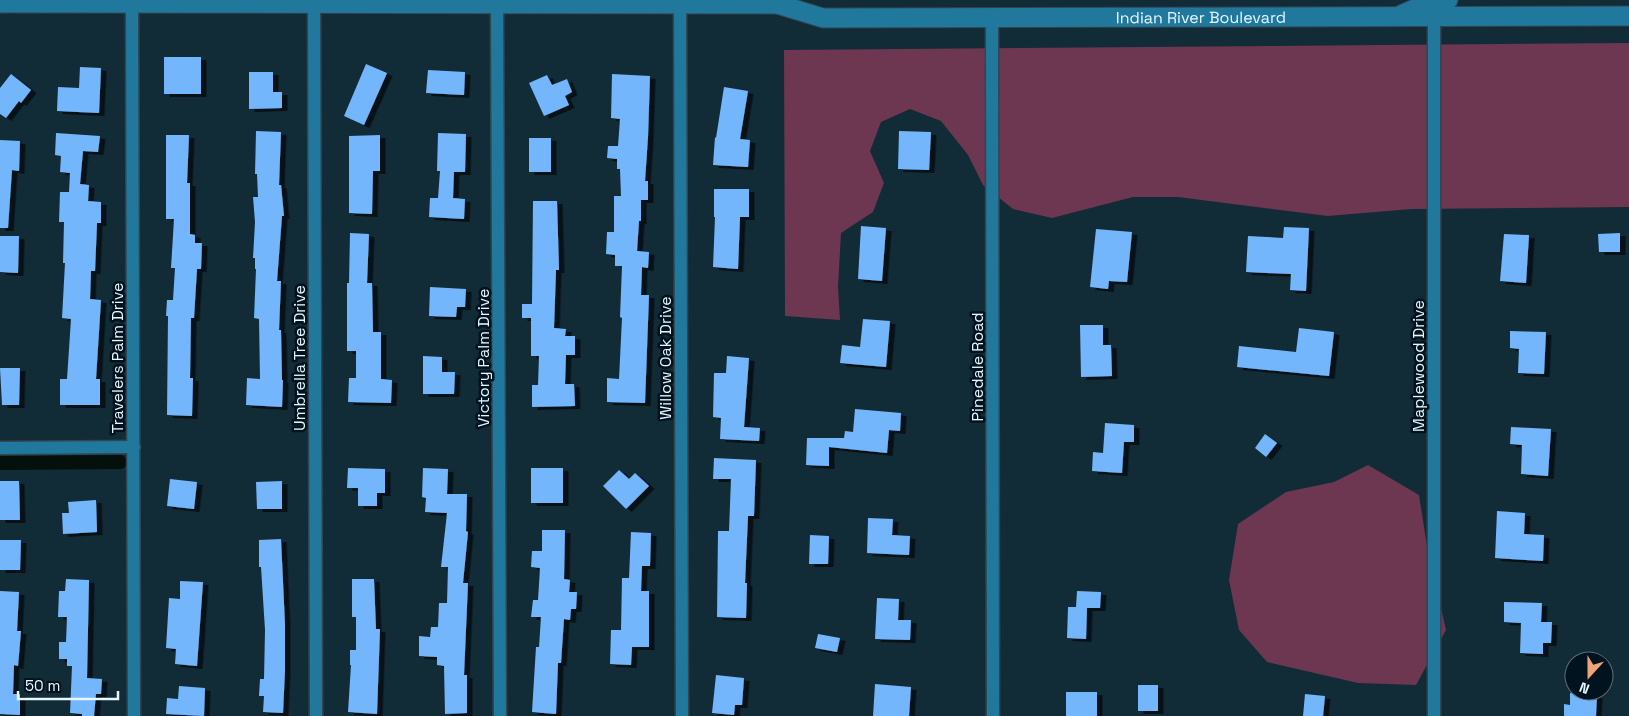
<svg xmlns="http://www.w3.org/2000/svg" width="1629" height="716" font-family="'Space Grotesk',sans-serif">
	<defs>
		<filter id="shadow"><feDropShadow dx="5.5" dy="3" stdDeviation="0" flood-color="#0009"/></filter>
	</defs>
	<rect width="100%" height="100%" fill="#112b37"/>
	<!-- green -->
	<g fill="#6d3651">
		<polygon points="1629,43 1629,207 1412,209 1328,216 1178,197 1133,197 1052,218 1013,209 983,185 968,155 941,121 910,109 881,122 870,151 884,183 873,212 841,233 838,287 840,320 785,316 784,50"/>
		<polygon points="1368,465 1419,495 1427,546 1446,630 1416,685 1358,683 1267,662 1239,630 1229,580 1238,524 1286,492 1334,482"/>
	</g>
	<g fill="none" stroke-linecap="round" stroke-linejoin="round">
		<!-- canal -->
		<polyline stroke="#03100b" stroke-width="14" points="0,463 120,462"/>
	</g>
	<!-- building -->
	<g fill="#73b6fb" filter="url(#shadow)">
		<rect x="164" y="57" width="37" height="37"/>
		<polygon points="366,64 387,73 364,125 344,116"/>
		<polygon points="80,67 101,68 99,113 57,111 58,87 79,88"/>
		<polygon points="428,70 465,72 464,95 426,93"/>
		<polygon points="249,72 273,72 273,92 282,92 282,108 249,109"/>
		<polygon points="11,74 31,90 21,103 19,101 6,118 0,114 0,88"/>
		<polygon points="612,74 650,76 648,137 645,181 648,181 648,200 641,200 641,221 639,221 637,251 649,252 648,268 642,267 641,295 649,295 645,403 607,402 607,378 619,379 622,318 620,317 622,266 615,266 615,255 606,254 607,232 614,232 614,196 621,196 620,169 617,169 617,159 607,158 608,146 618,146 620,119 611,118"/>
		<polygon points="547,75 552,85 567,79 572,92 565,96 569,105 544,116 529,83"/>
		<polygon points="724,87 748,91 740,139 750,140 748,167 713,165 715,137 716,138"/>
		<polygon points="256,131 281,132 279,185 281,185 284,216 282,216 277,281 281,281 279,330 281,330 282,380 283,380 282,407 246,405 247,378 260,379 259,319 254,318 256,269 255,269 255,258 253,258 255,222 253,197 258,197 257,174 255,174"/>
		<polygon points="899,131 931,132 929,170 898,169"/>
		<polygon points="56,133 100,136 98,152 83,151 80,184 89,185 88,201 101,202 101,223 97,223 95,271 91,271 90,299 101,300 96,379 100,379 100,405 60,405 60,379 67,379 71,319 62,318 65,263 63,263 64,222 59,222 60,192 69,192 70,173 60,172 61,156 55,155"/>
		<polygon points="438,133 466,134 465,172 454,172 453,198 465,199 464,219 429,217 430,198 438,198 440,171 437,171"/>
		<polygon points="166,135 189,135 187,183 190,183 190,234 195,235 195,243 202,243 201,269 197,269 194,318 191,318 190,378 193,378 192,416 167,415 168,316 166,316 167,300 173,300 175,268 171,268 174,219 166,219"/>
		<polygon points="380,135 380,171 373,171 372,214 349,213 349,136"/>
		<rect x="529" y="138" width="22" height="34"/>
		<polygon points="0,140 20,141 19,171 12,170 8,228 0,228"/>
		<polygon points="714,189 749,189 749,217 740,217 738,269 713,267 715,217 714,217"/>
		<polygon points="533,201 557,201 559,270 556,270 554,328 566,329 565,336 575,336 575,355 566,355 565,384 574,384 575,406 532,407 532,385 538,385 539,356 531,356 531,318 522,318 522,304 532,304"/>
		<polygon points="861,226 886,228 882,281 858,279"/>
		<polygon points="1284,227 1309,228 1306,291 1290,290 1291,274 1246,272 1248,236 1283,238"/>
		<polygon points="1096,229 1132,232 1127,282 1109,281 1108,289 1090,287"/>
		<polygon points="350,233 369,234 367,283 372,283 373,332 381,332 381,379 392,380 391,403 348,402 349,378 356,378 356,351 347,351 347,283 349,283"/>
		<polygon points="1620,233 1620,252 1599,252 1598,234"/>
		<polygon points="1504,234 1529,235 1526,283 1500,281"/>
		<polygon points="0,236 19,236 18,273 0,272"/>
		<polygon points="430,287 466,289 465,307 457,307 456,317 429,316"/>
		<polygon points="863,319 890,321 886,367 840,363 842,345 860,347"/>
		<polygon points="1080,325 1103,325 1103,345 1111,345 1112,376 1081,377"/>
		<polygon points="1299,328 1334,332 1329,376 1237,367 1239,346 1296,352"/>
		<polygon points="1510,331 1546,332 1544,374 1518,373 1519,349 1510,348"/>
		<polygon points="423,356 442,357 442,372 455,372 454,394 423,394"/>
		<polygon points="727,356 749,358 744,427 760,428 759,441 720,439 721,418 713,417 714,373 726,373"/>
		<polygon points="0,368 20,368 19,405 2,405"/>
		<polygon points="855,409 901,413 900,431 889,430 887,453 829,447 829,466 806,465 807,438 844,438 845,431 853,432"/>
		<polygon points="1105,423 1134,425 1134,442 1124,442 1122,473 1092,471 1093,452 1103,453"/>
		<polygon points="1511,427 1551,429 1548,476 1521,474 1522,445 1510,444"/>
		<polygon points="1265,434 1277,443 1266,457 1255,448"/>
		<polygon points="714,458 756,460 754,516 748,516 745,583 747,583 746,618 717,617 718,531 729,531 731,479 713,479"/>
		<polygon points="348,468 385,469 385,493 377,493 377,506 358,506 358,488 347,488"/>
		<polygon points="423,468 448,469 447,494 467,494 466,531 468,532 463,583 468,583 464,675 467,675 467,713 445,714 444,666 437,665 437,657 419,656 419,636 430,637 431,627 438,627 439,603 447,603 448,567 441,567 447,513 425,512 426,498 422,497"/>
		<rect x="531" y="468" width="32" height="35"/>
		<polygon points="619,470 629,479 635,473 649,486 626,509 603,486"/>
		<polygon points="170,479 197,482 194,509 167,506"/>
		<polygon points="0,481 19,481 20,520 0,520"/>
		<polygon points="282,481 282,509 257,509 256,482"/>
		<polygon points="96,500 97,532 63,534 62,513 69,513 68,502"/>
		<polygon points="1497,511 1525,513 1524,534 1544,535 1543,561 1495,558"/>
		<polygon points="868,518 893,519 892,535 910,536 909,555 867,553"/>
		<polygon points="542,530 565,530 564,579 570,580 569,592 577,592 576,609 571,609 570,620 564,619 561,663 558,663 556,714 532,712 536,647 539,647 541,617 531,617 533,600 538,600 540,568 531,567 532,551 542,551"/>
		<polygon points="631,532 651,533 650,566 642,566 641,591 649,591 649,647 632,647 631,665 610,664 611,630 621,630 622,578 629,578"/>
		<polygon points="810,535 829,536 828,564 809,564"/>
		<polygon points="281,539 285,625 285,670 283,713 263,712 264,696 259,696 260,679 264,679 265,630 261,567 259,567 259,540"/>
		<polygon points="0,540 21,540 20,570 0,570"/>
		<polygon points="66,579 89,580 87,678 102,679 101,694 96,694 94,716 82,716 82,714 70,713 72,666 67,666 67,659 59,659 59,642 66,642 67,617 58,617 59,591 65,591"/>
		<polygon points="352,579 374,579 376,629 380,629 377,714 348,712 351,665 350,665 350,650 356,650 356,617 352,617"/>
		<polygon points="180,581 203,582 197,666 175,664 176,649 166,648 169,598 180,599"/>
		<polygon points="0,591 19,592 17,631 21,631 18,666 14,665 13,694 20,694 20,715 0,714"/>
		<polygon points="1077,591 1101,592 1100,608 1087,608 1086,639 1067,638 1068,607 1076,607"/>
		<polygon points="877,598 899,599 898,620 911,620 910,640 875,639"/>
		<polygon points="1504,602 1542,603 1541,622 1552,622 1551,643 1543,643 1543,654 1520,653 1521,623 1504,622"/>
		<polygon points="818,634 840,638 837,652 815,648"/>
		<polygon points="716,675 744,678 742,705 735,705 734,715 712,713"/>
		<polygon points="875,684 911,687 909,716 873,716"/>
		<rect x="1138" y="685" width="20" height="26"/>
		<polygon points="179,686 205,688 204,716 166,714 167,698 178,699"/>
		<rect x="1066" y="692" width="31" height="24"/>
		<polygon points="1570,693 1597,695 1596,716 1564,716 1564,704 1570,705"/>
		<polygon points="1305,694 1325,696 1323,716 1303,716"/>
	</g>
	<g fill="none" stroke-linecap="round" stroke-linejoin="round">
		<!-- minor casing -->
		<g stroke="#334550" stroke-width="15">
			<g id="minor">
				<polyline points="132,0 134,716"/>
				<polyline points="314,0 316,716"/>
				<polyline points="497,0 500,716"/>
				<polyline points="680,0 682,716"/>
				<polyline points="1434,17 1434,716"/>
				<polyline points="992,18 993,716"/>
				<polyline points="0,448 134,447"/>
			</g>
		</g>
		<!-- secondary casing -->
		<g stroke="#334550" stroke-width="21">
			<g id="secondary">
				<polyline points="0,3 777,4 788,1"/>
				<path id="s1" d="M777,4L823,18L1629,16"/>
				<polyline points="1401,15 1419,7 1428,0"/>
				<polyline points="1434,17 1442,4 1448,0"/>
			</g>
		</g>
		<!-- minor -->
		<use href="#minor" stroke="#20789c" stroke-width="12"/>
		<!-- secondary -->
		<use href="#secondary" stroke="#20789c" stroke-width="19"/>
	</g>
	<g text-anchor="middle" stroke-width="5" stroke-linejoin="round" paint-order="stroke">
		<!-- street labels -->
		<g font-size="16" fill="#e7f7ff" stroke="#00131e">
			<text dy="6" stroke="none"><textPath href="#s1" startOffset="426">Indian River Boulevard</textPath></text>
			<text transform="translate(117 358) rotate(-90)" y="6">Travelers Palm Drive</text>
			<text transform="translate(299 358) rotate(-90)" y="6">Umbrella Tree Drive</text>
			<text transform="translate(483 358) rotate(-90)" y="6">Victory Palm Drive</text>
			<text transform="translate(665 358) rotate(-90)" y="6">Willow Oak Drive</text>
			<text transform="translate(1418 366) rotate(-90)" y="6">Maplewood Drive</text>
			<text transform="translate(977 367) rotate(-90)" y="6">Pinedale Road</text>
		</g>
	</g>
	<!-- north arrow -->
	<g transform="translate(1589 676) rotate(201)"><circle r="24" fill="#00131e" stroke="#5c6e78"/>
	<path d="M0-4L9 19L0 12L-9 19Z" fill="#efa377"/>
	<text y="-8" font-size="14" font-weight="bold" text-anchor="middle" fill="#e7f7ff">N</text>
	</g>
	<!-- scale -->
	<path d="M18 691v8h100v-8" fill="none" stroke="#e7f7ff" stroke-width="2.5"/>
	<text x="25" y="691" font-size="15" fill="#e7f7ff" stroke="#00131e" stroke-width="4" paint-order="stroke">50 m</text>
</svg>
